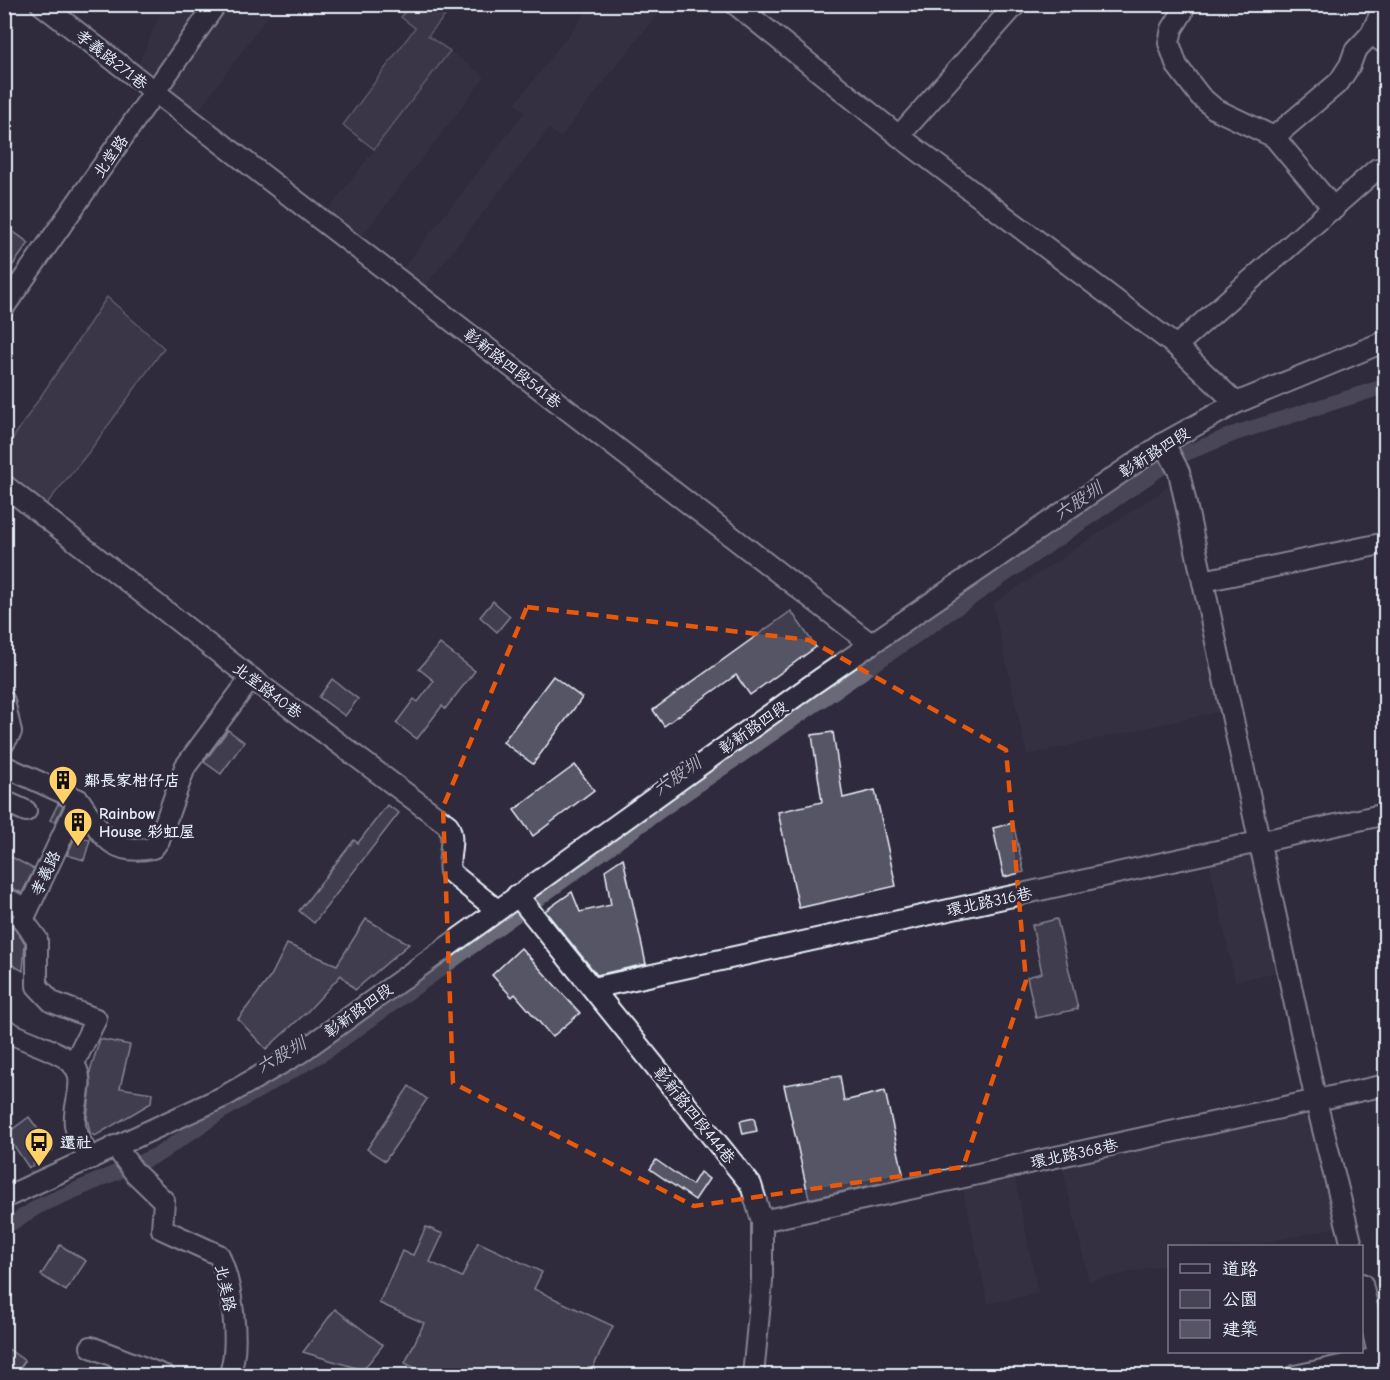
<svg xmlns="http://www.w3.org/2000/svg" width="1390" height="1380" font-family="'Comic Neue','LXGW WenKai TC',sans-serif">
	<rect width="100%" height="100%" fill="#2f2a3d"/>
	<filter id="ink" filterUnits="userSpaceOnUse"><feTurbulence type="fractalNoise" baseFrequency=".0167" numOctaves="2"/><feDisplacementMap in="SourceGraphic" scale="12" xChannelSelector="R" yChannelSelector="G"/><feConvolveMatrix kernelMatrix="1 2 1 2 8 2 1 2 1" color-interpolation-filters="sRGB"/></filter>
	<g filter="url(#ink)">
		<!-- built -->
		<g fill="#3b3749">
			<polygon points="164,5 183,5 197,12 157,76 138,65"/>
			<polygon points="229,5 276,5 193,118 167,95"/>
			<polygon points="592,5 664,5 560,138 549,129 421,291 399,273 525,112 515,104"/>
			<polygon points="450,51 485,77 358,241 325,214"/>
			<polygon points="1172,484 1226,710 1027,755 993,604"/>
			<polygon points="1253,846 1283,971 1235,981 1208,856"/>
			<polygon points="1385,1095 1385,1160 1371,1098"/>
			<polygon points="1307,1109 1338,1227 1250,1246 1170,1246 1169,1264 1089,1281 1062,1165"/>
			<polygon points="1014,1173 1038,1293 988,1304 961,1181"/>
		</g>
		<!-- green -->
		<g fill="#464455" stroke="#979aa6" stroke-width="1.5">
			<polygon points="411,4 454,5 428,36 450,51 374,149 343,125 415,28 401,17"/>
			<polygon points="107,297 164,348 89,452 44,507 5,475 5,450"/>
		</g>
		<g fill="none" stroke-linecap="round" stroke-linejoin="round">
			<!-- canal -->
			<polyline stroke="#696978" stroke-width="15" points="4,1228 39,1206 159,1154 221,1112 327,1051 667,806 1177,457 1236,433 1386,386"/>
		</g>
		<!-- building -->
		<g fill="#575565" stroke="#e8f1f8" stroke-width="1.5">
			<polygon points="4,225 29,243 4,277"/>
			<polygon points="493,601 510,616 497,632 480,617"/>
			<polygon points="791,611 816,647 750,695 736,675 664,726 653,710"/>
			<polygon points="440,644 475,671 445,709 442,706 417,739 396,723 414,699 418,702 434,681 419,669"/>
			<polygon points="553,676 582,698 533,764 503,742"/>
			<polygon points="332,679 358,699 345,716 319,697"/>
			<polygon points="228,730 244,742 221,774 204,762"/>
			<polygon points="833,732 843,798 875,790 896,886 799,908 778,812 822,802 812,735"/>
			<polygon points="575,765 594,790 533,836 514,810"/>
			<polygon points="58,804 63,806 55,822 50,820"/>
			<polygon points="387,805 399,813 314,923 299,911 354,840 358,843"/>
			<polygon points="1013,823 1024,872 1004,877 993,828"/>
			<polygon points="76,835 90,840 84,860 67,855"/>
			<polygon points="4,853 34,869 22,893 4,885"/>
			<polygon points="623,858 646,964 597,975 545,911 572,892 580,912 611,905 605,870"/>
			<polygon points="4,911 12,915 13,927 25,943 23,971 4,960"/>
			<polygon points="366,919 409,944 355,990 341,975 307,1012 266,1049 238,1019 271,976 287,944 337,965"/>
			<polygon points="1057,919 1078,1009 1036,1018 1027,977 1042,973 1032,925"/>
			<polygon points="521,948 580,1013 552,1037 515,994 512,997 492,975"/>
			<polygon points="100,1039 130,1045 120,1088 152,1093 151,1103 95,1136 90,1133 87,1118 91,1085 90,1071"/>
			<polygon points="840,1076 844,1101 885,1091 904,1178 809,1199 784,1085"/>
			<polygon points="409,1086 427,1099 385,1161 367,1149"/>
			<polygon points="29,1117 53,1150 29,1168 6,1134"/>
			<polygon points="754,1118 757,1131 743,1134 740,1121"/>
			<polygon points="656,1160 692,1185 700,1172 709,1179 695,1200 650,1169"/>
			<polygon points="426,1227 443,1234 430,1262 462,1277 478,1242 542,1272 534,1289 613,1326 589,1376 431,1376 405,1363 424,1323 379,1303 402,1251 413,1255"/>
			<polygon points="60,1245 86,1261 66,1291 41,1275"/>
			<polygon points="335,1309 383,1345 363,1370 303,1352"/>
			<polygon points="4,1346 25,1361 14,1376 4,1376"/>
		</g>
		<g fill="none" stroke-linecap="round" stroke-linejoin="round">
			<!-- minor casing -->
			<g stroke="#e8f1f8" stroke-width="24">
				<g id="minor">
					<polyline points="41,4 871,644"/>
					<polyline points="735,4 899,136 1176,346 1236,403"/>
					<polyline points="1184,4 1182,13 1172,29 1169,43 1177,66 1200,96 1215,109 1274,137 1334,209"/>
					<polyline points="1385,4 1371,34 1386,44"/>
					<polyline points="899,136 1016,4"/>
					<polyline points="1274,137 1339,82 1350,65 1355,51 1371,34"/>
					<polyline points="4,307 216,4"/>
					<polyline points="1176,346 1377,169"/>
					<polyline points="1164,443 1179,472 1316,1101 1352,1246"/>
					<path d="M4,485L251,678L448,825C456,841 447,855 450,872L497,910"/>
					<polyline points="1203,581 1386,543"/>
					<polyline points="4,701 11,732 4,743"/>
					<polyline points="4,766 79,800 23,920 37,939 37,986 52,1002 96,1019 73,1065"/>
					<path d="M79,800C102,832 108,857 153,848L159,840L185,767L251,678"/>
					<polyline points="4,801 26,811"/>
					<polyline points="517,895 751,1185 762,1221 762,1281 753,1376"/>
					<polyline points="4,897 27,910"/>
					<polyline points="593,988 1386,814"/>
					<path d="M4,1029C24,1042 55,1048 71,1062C89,1078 72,1105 75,1125C76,1136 85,1149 90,1159"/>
					<path d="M115,1146L135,1173L164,1201L162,1229L219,1255C232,1285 241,1345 229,1376"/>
					<polyline points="4,1198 225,1096 301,1052 810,686 1164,443 1236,403 1386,341"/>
					<polyline points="762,1221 1386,1085"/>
					<polyline points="1362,1284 1383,1376"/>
					<polyline points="91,1347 165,1376"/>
					<polyline points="1295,1376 1386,1356"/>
				</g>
			</g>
			<!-- minor -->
			<use href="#minor" stroke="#2f2a3d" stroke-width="20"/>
		</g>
	</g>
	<!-- marked area -->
	<path d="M0 0H1390V1380H0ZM527,607L809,640L1006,750L1026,981L963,1167L694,1206L453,1083L443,807Z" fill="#2f2a3d" fill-opacity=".55" fill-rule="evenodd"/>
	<path fill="none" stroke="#e8590c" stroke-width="4.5" stroke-dasharray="12 8" stroke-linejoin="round" d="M527,607L809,640L1006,750L1026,981L963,1167L694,1206L453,1083L443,807Z"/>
	<!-- icons -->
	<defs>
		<g id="building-pin" transform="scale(1.5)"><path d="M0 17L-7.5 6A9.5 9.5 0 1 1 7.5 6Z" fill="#ffd166" stroke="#2f2a3d"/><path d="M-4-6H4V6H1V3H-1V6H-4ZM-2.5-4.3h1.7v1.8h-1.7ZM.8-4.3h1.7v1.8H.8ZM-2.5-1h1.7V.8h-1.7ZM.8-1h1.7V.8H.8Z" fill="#111"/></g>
		<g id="bus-pin" transform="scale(1.5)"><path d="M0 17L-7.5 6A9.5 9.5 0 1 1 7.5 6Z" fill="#ffd166" stroke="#2f2a3d"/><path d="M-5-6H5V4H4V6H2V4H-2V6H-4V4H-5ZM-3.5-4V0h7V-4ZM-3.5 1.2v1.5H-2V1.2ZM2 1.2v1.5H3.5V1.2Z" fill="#111"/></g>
	</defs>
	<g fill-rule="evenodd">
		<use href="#building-pin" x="63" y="780"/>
		<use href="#building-pin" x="78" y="822"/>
		<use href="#bus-pin" x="39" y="1142"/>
	</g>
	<g text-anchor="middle" stroke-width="5" stroke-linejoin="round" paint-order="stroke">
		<!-- street labels -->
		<g font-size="16" fill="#e8f1f8" stroke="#2f2a3d">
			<text transform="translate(112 59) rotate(38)" y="6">孝義路271巷</text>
			<text transform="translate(110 156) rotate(-55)" y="6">北堂路</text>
			<text transform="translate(513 368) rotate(38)" y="6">彰新路四段541巷</text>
			<text transform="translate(1154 452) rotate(-32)" y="6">彰新路四段</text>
			<text transform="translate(268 690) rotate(37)" y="6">北堂路40巷</text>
			<text transform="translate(753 727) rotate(-35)" y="6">彰新路四段</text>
			<text transform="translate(45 873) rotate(-65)" y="6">孝義路</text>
			<text transform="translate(989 901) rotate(-12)" y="6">環北路316巷</text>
			<text transform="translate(358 1010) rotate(-36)" y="6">彰新路四段</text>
			<text transform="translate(695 1115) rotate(51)" y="6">彰新路四段444巷</text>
			<text transform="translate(1074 1153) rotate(-12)" y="6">環北路368巷</text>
			<text transform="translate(226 1288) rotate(78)" y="6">北美路</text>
		</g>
		<!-- poi labels -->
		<g font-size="16" font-weight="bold" fill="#e8f1f8" stroke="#2f2a3d" text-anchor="start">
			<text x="84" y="786">鄰長家柑仔店</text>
			<text x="99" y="819">Rainbow<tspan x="99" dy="18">House 彩虹屋</tspan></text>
			<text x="60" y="1148">還社</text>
		</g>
		<!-- water labels -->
		<g font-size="18" font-style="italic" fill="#afb4be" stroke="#2f2a3d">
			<text transform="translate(1078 501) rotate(-34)" y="6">六股圳</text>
			<text transform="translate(677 776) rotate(-35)" y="6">六股圳</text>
			<text transform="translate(281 1055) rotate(-30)" y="6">六股圳</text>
		</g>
	</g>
	<!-- margin -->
	<rect width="1390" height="1380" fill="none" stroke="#2f2a3d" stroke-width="24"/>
	<rect x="12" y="12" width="1366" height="1356" fill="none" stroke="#e8f1f8" stroke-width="2" filter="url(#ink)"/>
	<!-- legend -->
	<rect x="1168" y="1245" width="195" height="108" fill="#2f2a3d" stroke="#797a88" stroke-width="1.5"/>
	<rect x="1180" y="1264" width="30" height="9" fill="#2f2a3d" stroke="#797a88" stroke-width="1.5"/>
	<text x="1222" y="1275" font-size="18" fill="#e8f1f8">道路</text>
	<rect x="1180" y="1290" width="30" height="18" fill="#464455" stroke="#797a88" stroke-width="1.5"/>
	<text x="1222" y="1305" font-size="18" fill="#e8f1f8">公園</text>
	<rect x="1180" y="1320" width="30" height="18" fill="#575565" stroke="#797a88" stroke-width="1.5"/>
	<text x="1222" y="1335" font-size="18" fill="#e8f1f8">建築</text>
</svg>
